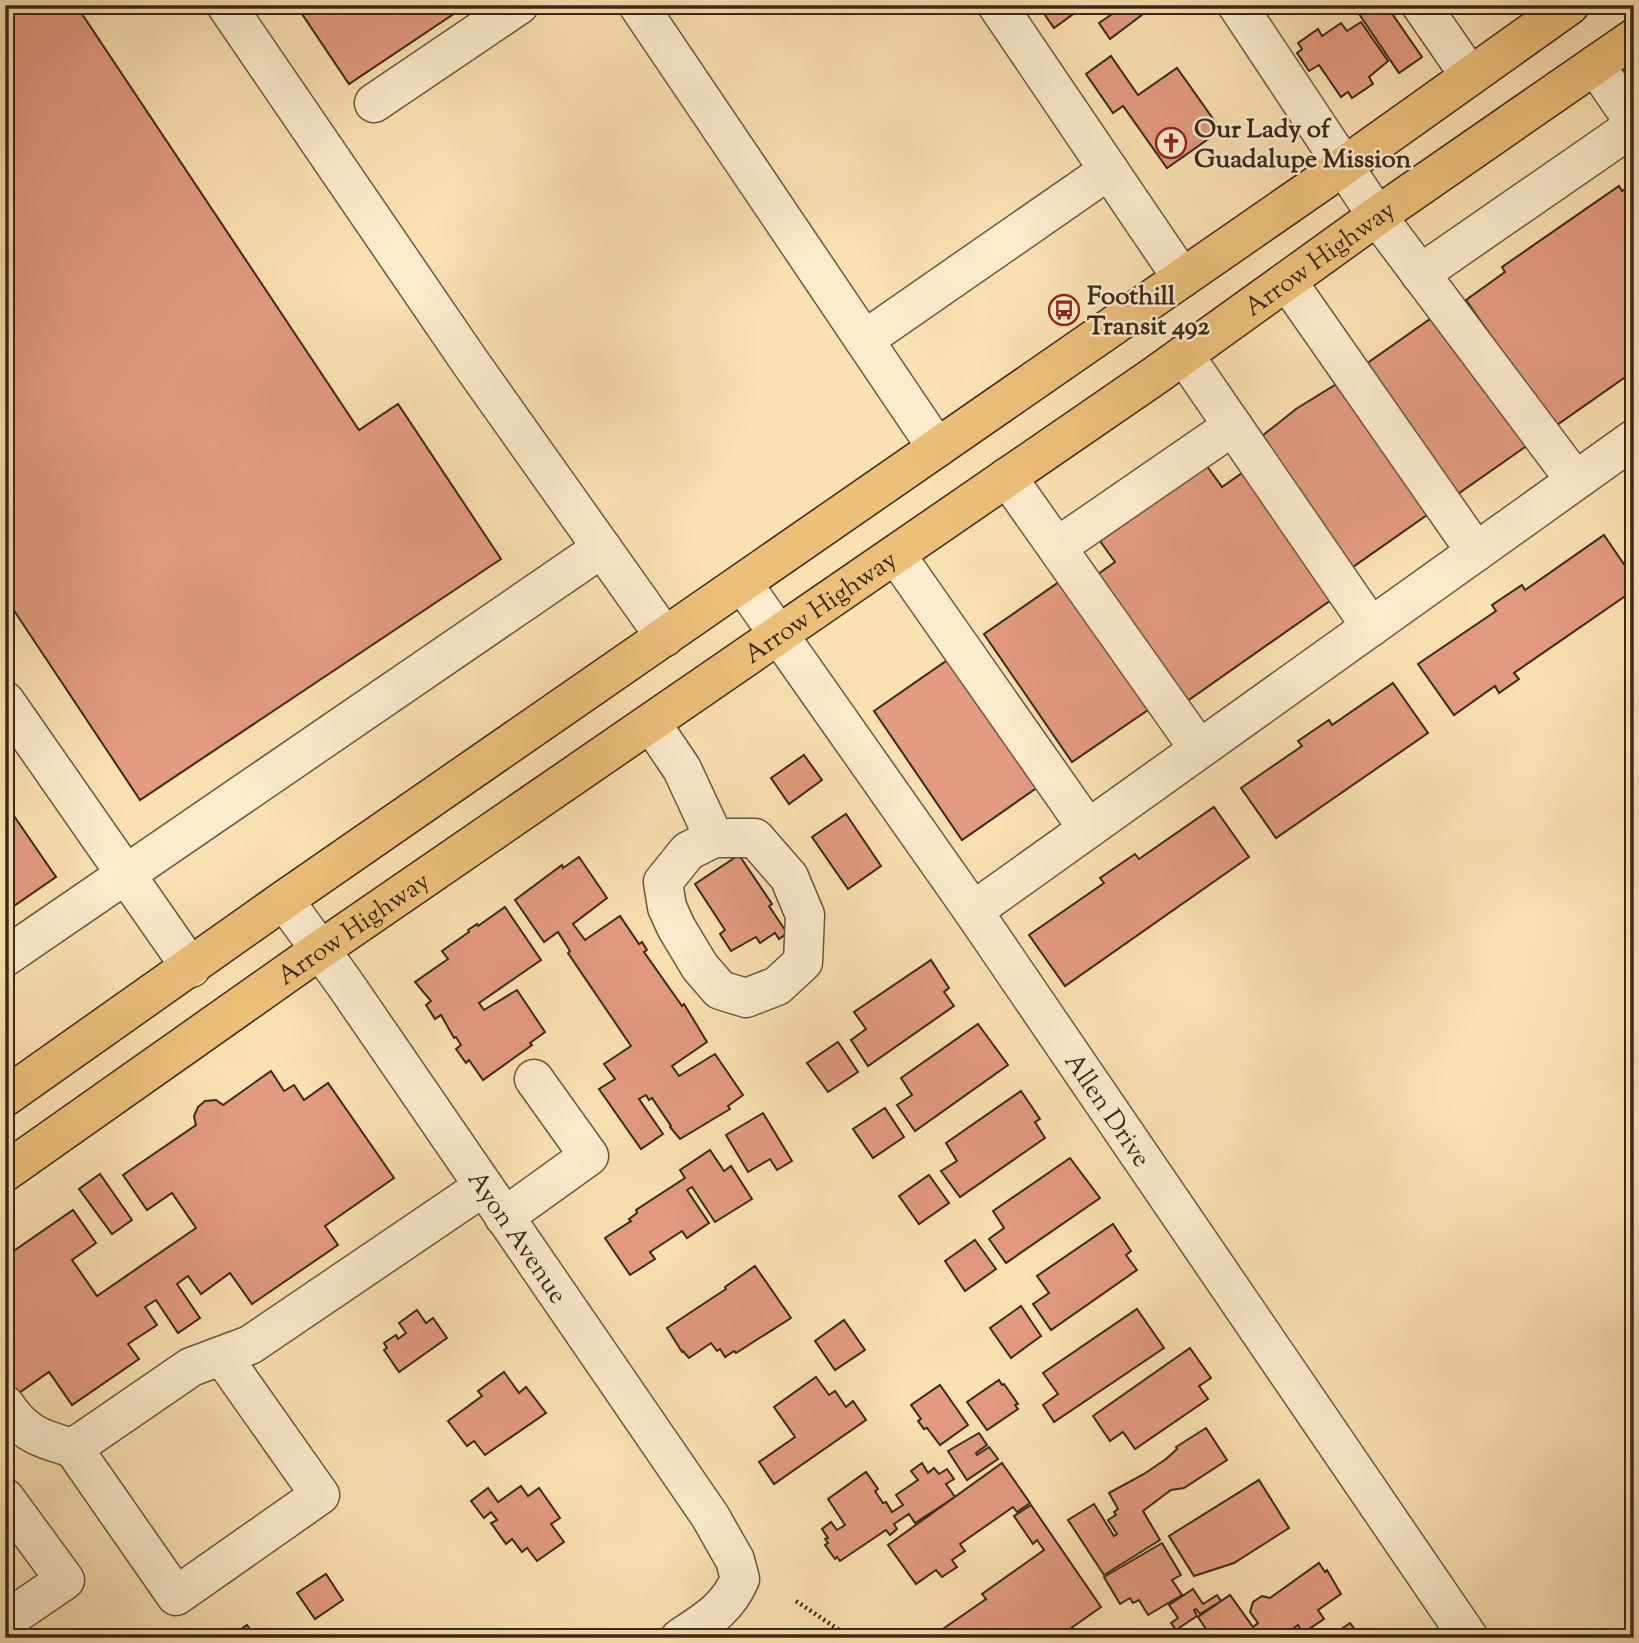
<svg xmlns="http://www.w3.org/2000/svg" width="1639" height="1643" font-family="'Sorts Mill Goudy',serif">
	<rect width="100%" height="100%" fill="#fae1b3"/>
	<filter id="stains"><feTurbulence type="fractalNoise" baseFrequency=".00286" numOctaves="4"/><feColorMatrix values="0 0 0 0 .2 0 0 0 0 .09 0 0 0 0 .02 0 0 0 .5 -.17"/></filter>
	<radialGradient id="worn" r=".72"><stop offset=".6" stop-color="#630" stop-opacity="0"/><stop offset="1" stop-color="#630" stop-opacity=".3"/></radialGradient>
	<!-- building -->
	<g fill="#e39b81" stroke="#3a2919" stroke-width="2">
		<polygon points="5,5 76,5 359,430 398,404 501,559 140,800 5,597"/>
		<polygon points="296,5 467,5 349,84"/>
		<polygon points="1038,5 1071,5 1076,12 1054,28"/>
		<polygon points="1115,5 1155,5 1110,39 1099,23 1118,10"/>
		<polygon points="1353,5 1386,5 1422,57 1399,73"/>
		<polygon points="1459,5 1477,5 1465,14"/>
		<polygon points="1361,22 1388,61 1369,77 1373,84 1352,98 1348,92 1341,97 1319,65 1309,71 1297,53 1302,49 1298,43 1318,29 1322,36 1341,23 1347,31"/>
		<polygon points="1111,56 1138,95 1177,68 1221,130 1167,168 1123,106 1113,113 1086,74"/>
		<polygon points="1634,183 1634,371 1554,427 1466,300 1505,272 1502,267 1619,186 1622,191"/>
		<polygon points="1440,312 1528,445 1452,498 1359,369"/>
		<polygon points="1338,383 1427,515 1350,569 1257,440 1296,409"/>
		<polygon points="1207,466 1222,487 1245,471 1334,598 1183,704 1094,577 1115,562 1100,541"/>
		<polygon points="1604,535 1634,579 1634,590 1514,673 1519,679 1499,693 1495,686 1454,715 1418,664 1496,611 1492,605 1522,585 1525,590"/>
		<polygon points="1059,582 1148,710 1072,762 984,634"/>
		<polygon points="949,659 1038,787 962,840 874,711"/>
		<polygon points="1393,683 1428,733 1276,838 1241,788 1302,746 1298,741 1329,720 1332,725"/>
		<polygon points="804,755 822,780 789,804 771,778"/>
		<polygon points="5,803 56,877 5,912"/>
		<polygon points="1214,807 1249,857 1065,986 1029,935 1104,883 1100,878 1135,854 1139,859"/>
		<polygon points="846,814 881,866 848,889 812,837"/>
		<polygon points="739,855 772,904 769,906 787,933 779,939 775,933 760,943 756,937 731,951 720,934 725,930 695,884"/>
		<polygon points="579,857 607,898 573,924 585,940 620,916 639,944 642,942 647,950 644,952 682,1006 684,1004 707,1042 672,1066 679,1076 715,1054 743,1095 728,1106 730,1109 680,1139 670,1127 671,1126 652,1098 649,1100 646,1095 639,1099 663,1134 641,1149 599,1089 615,1079 604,1064 631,1046 568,953 570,951 558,932 544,942 515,900 562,865 563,868"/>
		<polygon points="505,907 541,960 479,1003 484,1010 517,990 545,1032 530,1043 532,1045 483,1080 469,1060 466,1063 456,1049 461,1045 456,1037 454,1038 441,1015 435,1019 426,1005 431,1001 415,982 448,959 442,951 469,932 468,930 477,924 478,926"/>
		<polygon points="931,960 949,988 944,992 954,1006 868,1066 851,1040 866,1029 854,1012"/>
		<polygon points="978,1024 1008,1065 915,1131 897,1105 912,1095 901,1078"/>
		<polygon points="838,1042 858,1072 828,1092 807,1063"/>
		<polygon points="271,1071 284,1091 294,1085 304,1100 328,1083 394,1178 325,1226 338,1245 252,1304 230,1273 201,1294 188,1276 177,1284 200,1318 178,1333 156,1300 145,1307 157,1325 128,1344 139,1359 72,1405 49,1372 16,1395 5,1380 5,1257 73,1210 96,1243 72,1260 97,1296 196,1228 172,1193 147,1210 123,1175 196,1125 194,1116 198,1107 205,1101 216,1100 223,1105"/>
		<polygon points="1021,1091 1040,1119 1035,1122 1045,1138 960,1197 941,1171 957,1161 946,1143"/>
		<polygon points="885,1108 904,1137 873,1158 853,1129"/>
		<polygon points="763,1113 792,1161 777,1170 770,1159 748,1172 726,1135"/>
		<polygon points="710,1150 724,1171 731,1166 752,1199 715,1222 692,1187 687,1190 709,1223 687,1238 682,1231 650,1252 655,1259 630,1275 605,1238 631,1221 629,1219 637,1213 636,1210 685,1178 680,1170"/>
		<polygon points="1070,1158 1100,1198 1006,1263 989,1239 1004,1228 993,1211"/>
		<polygon points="100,1174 132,1220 112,1234 79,1189"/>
		<polygon points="929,1175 949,1203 919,1224 899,1196"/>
		<polygon points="1113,1224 1131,1251 1126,1255 1137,1270 1051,1330 1033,1304 1049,1293 1037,1276"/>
		<polygon points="975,1240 996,1269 965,1291 945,1261"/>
		<polygon points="755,1266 791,1318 736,1353 734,1351 725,1357 720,1349 717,1351 711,1343 689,1358 683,1351 682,1352 667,1328 726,1289 725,1287"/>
		<polygon points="1021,1306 1041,1336 1011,1358 990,1328"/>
		<polygon points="1137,1309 1164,1348 1054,1422 1043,1405 1058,1394 1043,1373"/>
		<polygon points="417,1310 426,1323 433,1318 447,1338 399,1372 384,1350 387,1348 384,1343 396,1335 398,1339 406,1333 399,1323"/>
		<polygon points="844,1320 865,1350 835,1370 815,1341"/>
		<polygon points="1190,1348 1211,1378 1199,1386 1208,1399 1135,1449 1123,1432 1110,1441 1093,1416"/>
		<polygon points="504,1372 519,1393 526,1387 546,1413 485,1455 474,1441 467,1446 448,1421 482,1396 478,1391"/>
		<polygon points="816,1377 829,1395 835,1391 846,1407 853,1401 866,1420 774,1484 759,1462 795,1437 774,1407"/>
		<polygon points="999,1380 1002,1385 1004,1384 1018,1404 1015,1405 1018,1409 987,1430 967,1402"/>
		<polygon points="940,1385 968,1425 940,1445 927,1428 924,1429 918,1421 921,1419 911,1405"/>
		<polygon points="1206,1428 1227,1460 1184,1488 1171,1490 1143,1511 1160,1540 1104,1575 1068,1520 1094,1504 1114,1536 1117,1534 1108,1520 1116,1515 1114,1512 1118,1509 1109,1493 1144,1474 1166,1459 1177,1449 1176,1447"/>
		<polygon points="979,1433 987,1445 976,1453 977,1455 989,1447 998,1459 967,1480 948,1451"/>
		<polygon points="922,1463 928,1473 934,1468 939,1474 947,1469 954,1479 946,1484 955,1497 915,1523 909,1514 894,1524 897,1529 890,1535 886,1530 840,1561 837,1557 835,1559 825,1545 828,1543 825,1539 828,1538 822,1529 831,1522 837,1530 845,1525 828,1499 866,1472 878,1489 875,1491 883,1503 886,1502 892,1512 903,1505 896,1495 918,1480 911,1471"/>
		<polygon points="1002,1463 1030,1503 1017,1512 1013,1507 960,1544 965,1551 952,1560 957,1567 942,1577 936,1570 916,1584 888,1545"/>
		<polygon points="1259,1480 1289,1528 1234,1563 1194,1576 1169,1536"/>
		<polygon points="521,1486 528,1496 539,1488 560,1518 551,1524 564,1542 537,1561 527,1548 522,1552 512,1539 506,1544 491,1523 497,1520 491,1512 484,1518 471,1501 488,1488 498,1502"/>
		<polygon points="1031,1505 1101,1607 1057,1638 940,1638 937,1633 986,1599 982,1594 1044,1550 1037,1540 1033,1544 1014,1516"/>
		<polygon points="1162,1543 1181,1575 1172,1580 1182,1595 1148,1615 1139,1600 1133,1603 1130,1598 1120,1604 1104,1577"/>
		<polygon points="1319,1563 1325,1572 1327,1570 1341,1594 1318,1610 1324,1619 1303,1633 1298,1625 1293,1629 1297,1638 1212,1638 1198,1617 1230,1595 1253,1627 1258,1623 1250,1612 1253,1602 1262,1596 1270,1598"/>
		<polygon points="326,1574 343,1600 315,1619 297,1593"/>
		<polygon points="1193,1589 1203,1604 1217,1595 1221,1601 1200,1614 1196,1609 1194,1610 1197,1616 1176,1630 1171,1623 1178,1618 1169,1605"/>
		<polygon points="1350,1623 1360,1636 1366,1631 1371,1638 1328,1638"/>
		<polygon points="247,1625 256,1638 228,1638"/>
	</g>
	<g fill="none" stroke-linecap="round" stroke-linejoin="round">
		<!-- minor casing -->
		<g stroke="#6a5740" stroke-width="41">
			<g id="minor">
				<polyline points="226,5 470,362 665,637"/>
				<polyline points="638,5 937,448"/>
				<polyline points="997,5 1182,278"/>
				<polyline points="1237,5 1377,216 1575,480"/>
				<polyline points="1421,5 1470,76"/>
				<polyline points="1595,65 1634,122"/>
				<polyline points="374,103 519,5"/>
				<polyline points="1420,274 1634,126"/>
				<polyline points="1287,281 1476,552"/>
				<polyline points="864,340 1109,170"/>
				<polyline points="1184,355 1371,627"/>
				<polyline points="1007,477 1199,749"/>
				<polyline points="1057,547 1233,426"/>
				<polyline points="896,555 1088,829"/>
				<path id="s1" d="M743,584L973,911L1469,1638"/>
				<polyline points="5,701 191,968"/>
				<polyline points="651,723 682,769 714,838 755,838 789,877 805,915 803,962 777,986 746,998 720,990 700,967 676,927 667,907 663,882 688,851 714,838"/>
				<path id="s2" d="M284,900L345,984L710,1516L735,1560L740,1579C727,1609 707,1620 680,1638"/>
				<polyline points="973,911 1634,439"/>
				<polyline points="5,957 602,548"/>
				<polyline points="504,1217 589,1156 534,1079"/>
				<path d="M5,1405C24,1434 41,1439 73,1448L191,1367L250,1345L483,1187"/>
				<polyline points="73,1448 176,1596 320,1495 222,1356"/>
				<polyline points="5,1498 65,1580 5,1621"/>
			</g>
		</g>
		<!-- major casing -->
		<g stroke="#3a2919" stroke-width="41">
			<g id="major">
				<polyline points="5,1097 284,900 1344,166 1570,5"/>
				<path id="s3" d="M5,1172L320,950L1156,375L1377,216L1634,38"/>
			</g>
		</g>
		<!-- path -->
		<polyline stroke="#3a2919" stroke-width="4.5" stroke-dasharray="2 3.5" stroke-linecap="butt" points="796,1601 851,1638"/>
		<!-- minor -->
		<use href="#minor" stroke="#fcecce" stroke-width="38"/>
		<!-- major -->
		<use href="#major" stroke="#edc07a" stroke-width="38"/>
	</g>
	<!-- icons -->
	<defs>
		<g id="church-ring" transform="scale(1.575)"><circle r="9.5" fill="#fcecce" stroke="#8f2418" stroke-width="1.5"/><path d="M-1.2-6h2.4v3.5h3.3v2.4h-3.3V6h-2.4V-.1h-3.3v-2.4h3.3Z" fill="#8f2418"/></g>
		<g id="bus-ring" transform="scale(1.575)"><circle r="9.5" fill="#fcecce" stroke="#8f2418" stroke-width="1.5"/><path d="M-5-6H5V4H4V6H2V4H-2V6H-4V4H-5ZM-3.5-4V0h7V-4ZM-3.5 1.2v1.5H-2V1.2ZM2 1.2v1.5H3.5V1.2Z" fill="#8f2418"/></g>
	</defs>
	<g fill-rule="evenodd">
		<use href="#church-ring" x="1171" y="143"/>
		<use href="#bus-ring" x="1064" y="310"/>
	</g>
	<g text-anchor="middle" stroke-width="5" stroke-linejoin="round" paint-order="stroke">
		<!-- poi labels -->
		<g font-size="26" font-weight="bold" fill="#3a2919" stroke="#fcecce" text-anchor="start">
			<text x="1194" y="137">Our Lady of<tspan x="1194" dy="30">Guadalupe Mission</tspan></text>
			<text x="1087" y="304">Foothill<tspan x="1087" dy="30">Transit 492</tspan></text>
		</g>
		<!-- street labels -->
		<g font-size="26" fill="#3a2919" stroke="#fcecce">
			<text dy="9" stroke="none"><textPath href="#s3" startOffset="1601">Arrow Highway</textPath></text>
			<text dy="9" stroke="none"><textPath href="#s3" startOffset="992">Arrow Highway</textPath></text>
			<text dy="9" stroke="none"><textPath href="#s3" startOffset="425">Arrow Highway</textPath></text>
			<text dy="9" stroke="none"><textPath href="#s1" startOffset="640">Allen Drive</textPath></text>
			<text dy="9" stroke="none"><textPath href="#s2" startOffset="410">Ayon Avenue</textPath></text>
		</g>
	</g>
	<!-- margin -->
	<rect width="1639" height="1643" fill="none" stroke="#fae1b3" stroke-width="28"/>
	<rect x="7" y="7" width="1625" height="1629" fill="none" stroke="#3a2919" stroke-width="3.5"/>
	<rect x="14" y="14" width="1611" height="1615" fill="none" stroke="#3a2919" stroke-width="2"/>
	<rect width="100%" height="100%" filter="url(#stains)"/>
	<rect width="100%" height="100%" fill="url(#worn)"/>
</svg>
